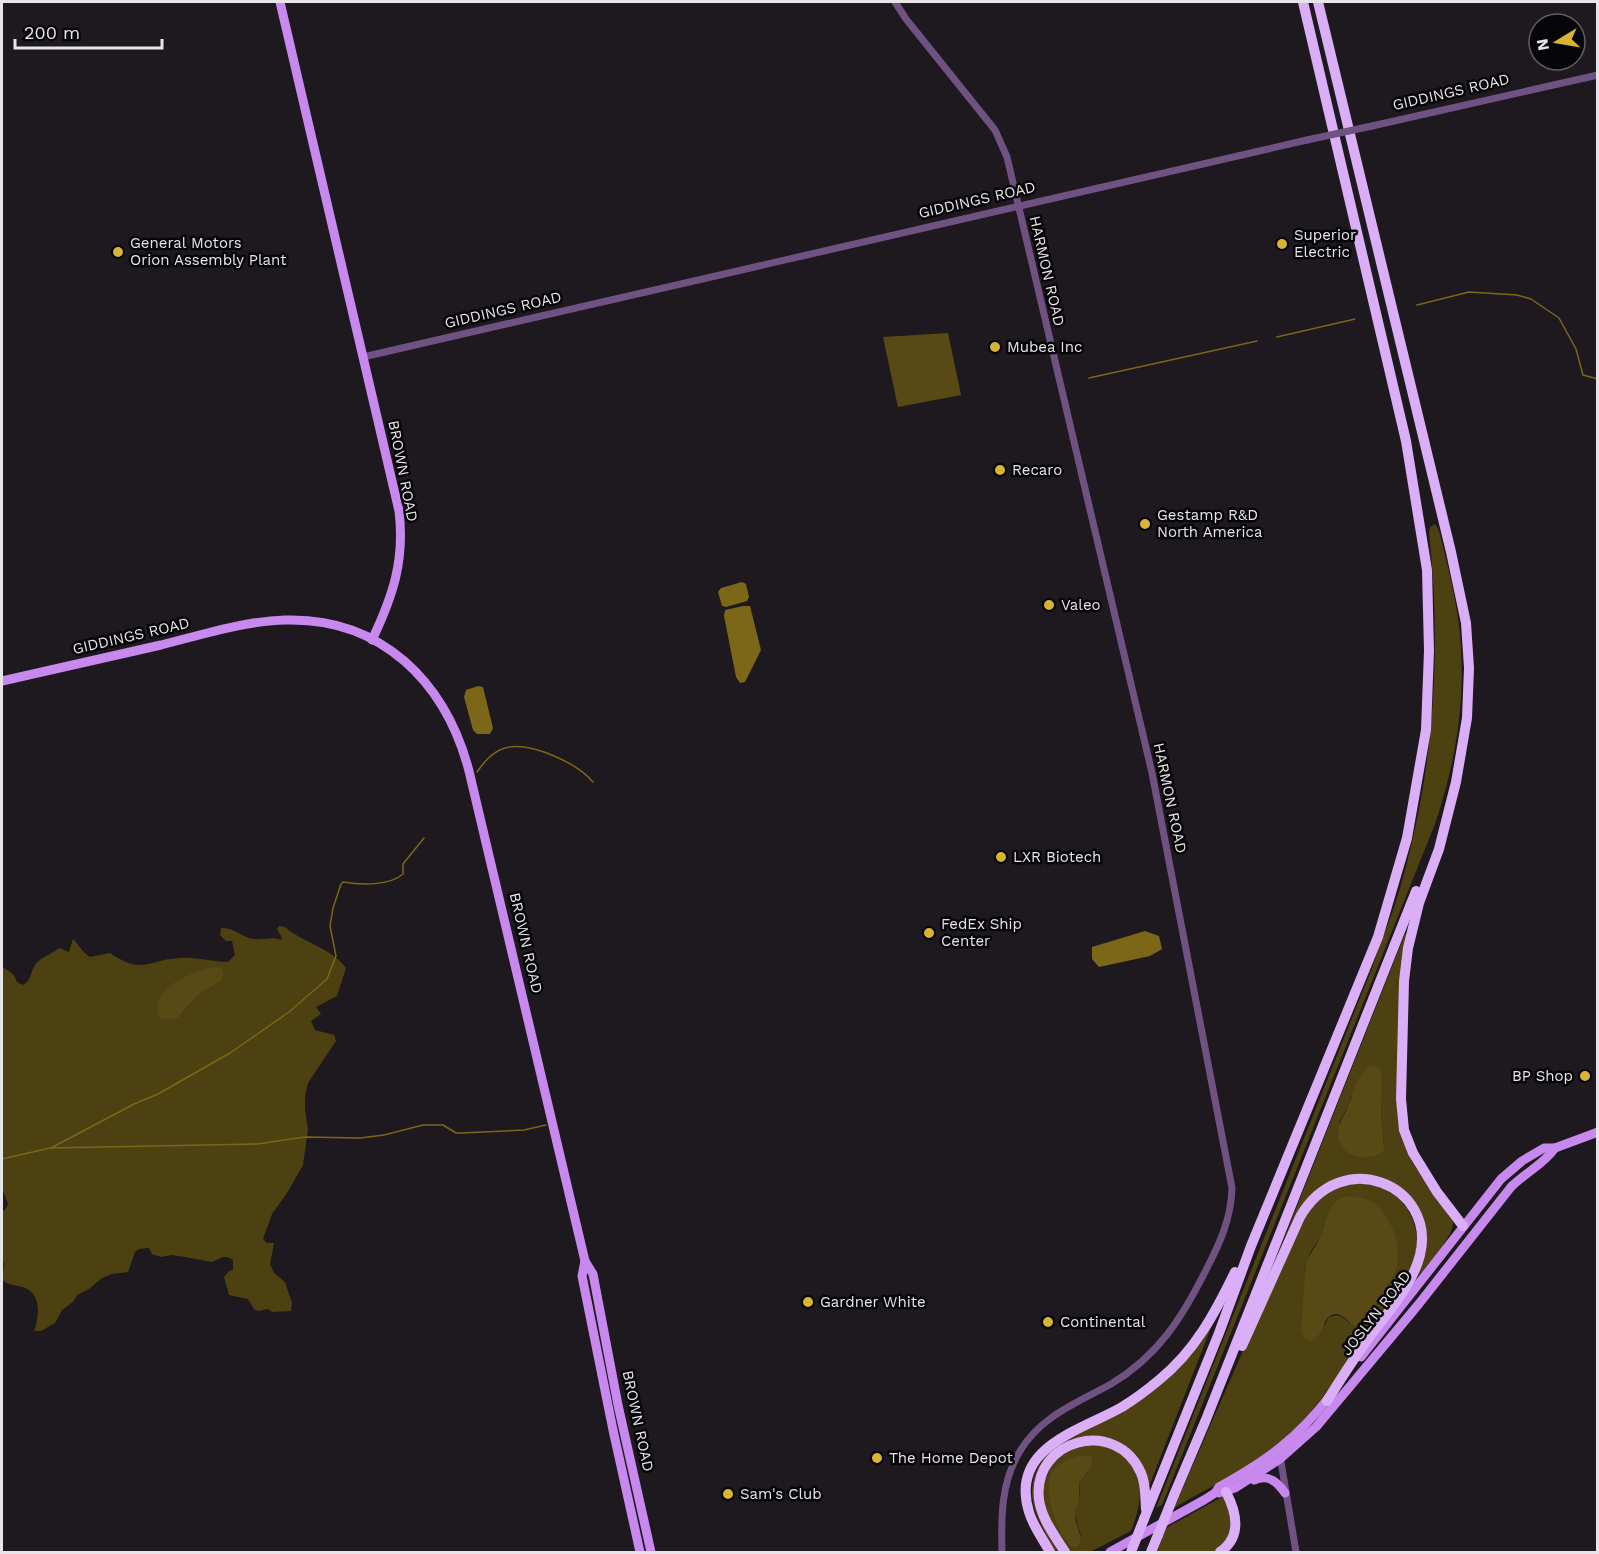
<svg xmlns="http://www.w3.org/2000/svg" width="1599" height="1554" font-family="'Work Sans',sans-serif">
	<rect width="100%" height="100%" fill="#1d191f"/>
	<!-- green -->
	<g fill="#4e4111" fill-rule="evenodd">
		<path d="M1435,524L1439,531C1447,562 1455,594 1459,625C1467,694 1457,759 1435,824L1162,1505L1156,1508L1372,968C1382,939 1394,911 1402,881C1434,768 1442,650 1429,533L1430,527Z"/>
		<path d="M279,926L285,927C303,943 332,948 346,968L337,996L316,1007L321,1014L311,1021L315,1030L334,1035L336,1041L308,1083L305,1096V1110L308,1130L303,1165L287,1193L272,1214L263,1239L267,1243H274L270,1264L274,1273L285,1282L292,1303L291,1311L272,1312L268,1309L258,1311L254,1309L248,1299L229,1295L224,1277L229,1271L233,1270V1260C223,1253 221,1259 212,1262L185,1257L171,1255L161,1257L152,1254L149,1248L139,1249L135,1252L128,1272L112,1274L102,1278L89,1289L77,1295L74,1301L62,1310L55,1323L41,1331H34C38,1321 42,1299 29,1290C21,1284 10,1287 2,1280L4,1264L2,1259V1211L5,1210L8,1204L2,1188V967C9,971 14,973 17,982L23,985C31,981 30,973 35,965C41,957 52,954 59,948L69,952L73,939C79,945 83,953 90,957L110,953C144,976 148,959 181,958C197,957 212,962 228,962L235,955L232,941H226L220,935L221,928C234,927 241,937 253,939C263,940 273,936 281,940L282,938L277,929ZM213,967L221,981L198,995L180,1016L163,994C176,979 194,973 213,967Z"/>
		<path d="M1405,934H1407L1396,1094L1399,1126L1412,1162L1453,1222C1454,1237 1425,1267 1415,1280L1422,1226L1392,1185C1374,1184 1353,1179 1335,1180C1304,1184 1286,1238 1275,1262ZM1351,1096L1381,1107L1384,1145L1339,1123L1349,1104Z"/>
		<path d="M1356,1182C1365,1184 1375,1185 1383,1188C1408,1199 1423,1230 1415,1257C1407,1288 1376,1322 1357,1349C1333,1382 1311,1418 1279,1444C1248,1470 1209,1487 1174,1508L1300,1221L1325,1192ZM1336,1202L1387,1219L1397,1246L1350,1324C1342,1316 1340,1313 1329,1317L1324,1326C1316,1305 1298,1278 1309,1255C1312,1248 1318,1243 1321,1236C1326,1223 1327,1213 1336,1202Z"/>
		<path d="M1214,1320L1148,1489L1131,1454L1079,1439L1037,1479L1057,1550L1055,1551C1034,1513 1018,1488 1050,1450L1121,1411Z"/>
		<path d="M1103,1445C1110,1449 1119,1452 1124,1457C1147,1478 1141,1506 1131,1531L1090,1552H1067L1045,1509L1043,1483L1055,1460L1074,1447ZM1093,1462L1087,1474L1082,1477L1079,1483L1080,1496L1075,1507V1516L1081,1536L1053,1513Z"/>
		<polygon points="1224,1496 1229,1505 1231,1534 1222,1547 1214,1552 1157,1552 1166,1528"/>
	</g>
	<!-- forest -->
	<g fill="#594a15">
		<polygon points="948,333 961,395 898,407 883,337"/>
		<path d="M213,967L222,968L224,974L221,981L198,995L178,1018L164,1020L159,1017C149,987 192,973 213,967Z"/>
		<path d="M1370,1066H1376L1380,1069L1382,1075L1381,1108L1384,1145L1383,1151C1377,1156 1369,1158 1361,1157C1344,1156 1334,1140 1340,1123C1342,1117 1346,1112 1348,1106C1355,1091 1355,1077 1370,1066Z"/>
		<path d="M1352,1196C1359,1197 1364,1198 1370,1201C1391,1212 1404,1249 1395,1271C1387,1289 1372,1306 1362,1322L1355,1326C1347,1323 1344,1313 1335,1314C1321,1316 1326,1336 1310,1341L1304,1337L1301,1332L1306,1263C1309,1254 1316,1247 1320,1238C1329,1219 1325,1198 1352,1196Z"/>
		<path d="M1081,1455L1091,1457C1095,1471 1084,1473 1079,1483C1079,1488 1080,1493 1079,1498C1078,1506 1074,1509 1075,1518C1077,1528 1084,1537 1077,1547H1073C1057,1536 1042,1490 1052,1472C1058,1462 1071,1458 1081,1455Z"/>
	</g>
	<!-- water -->
	<g fill="#7c6718">
		<polygon points="742,582 746,584 749,597 747,601 726,607 722,606 718,592 721,588"/>
		<polygon points="743,606 750,606 761,650 745,682 740,683 736,677 724,616 725,610"/>
		<polygon points="478,686 483,687 493,728 490,734 477,734 473,730 464,697 466,690"/>
		<polygon points="1145,931 1159,936 1162,949 1150,956 1099,967 1092,959 1092,947"/>
	</g>
	<g fill="none" stroke-linecap="round" stroke-linejoin="round">
		<!-- stream -->
		<g stroke="#7c6718" stroke-width="1.5">
			<polyline points="1417,305 1469,292 1517,295 1531,299 1559,318 1576,349 1583,375 1598,379"/>
			<polyline points="1277,337 1355,319"/>
			<polyline points="1089,378 1257,341"/>
			<path d="M477,772C484,762 492,752 505,748C530,741 577,763 593,782"/>
			<path d="M51,1148L134,1104L158,1094L230,1053L289,1012L327,979L336,956L330,926L333,908L341,884L343,882C362,885 389,886 403,874V864L424,838"/>
			<polyline points="2,1159 50,1148 257,1144 305,1137 360,1138 384,1135 423,1125 443,1125 456,1133 461,1133 524,1130 546,1125"/>
		</g>
		<!-- minor -->
		<g stroke="#705282" stroke-width="7">
			<path d="M895,2L906,19L995,130L1007,157L1152,773L1232,1188C1231,1219 1220,1243 1206,1270C1182,1318 1158,1356 1111,1384C1077,1403 1041,1416 1020,1451C1001,1482 1001,1517 1002,1552"/>
			<polyline points="1372,126 1598,75"/>
			<polyline points="363,357 1307,140"/>
			<polyline points="1280,1456 1296,1552"/>
		</g>
		<!-- major -->
		<g stroke="#c789ed" stroke-width="9">
			<path d="M280,2L399,511C405,560 393,596 372,640"/>
			<path d="M2,681C55,669 108,657 161,645C201,635 244,621 285,620C382,617 446,683 469,771L585,1261L593,1274L618,1405L651,1552"/>
			<polyline points="585,1261 582,1276 613,1430 640,1552"/>
			<polyline points="1361,1357 1501,1179 1522,1161 1544,1148 1555,1148 1598,1132"/>
			<path d="M1254,1480C1268,1474 1277,1481 1285,1493"/>
			<path d="M1219,1493L1235,1488L1280,1459L1316,1427L1418,1305L1511,1187C1525,1173 1544,1164 1555,1148"/>
			<path d="M1110,1552L1204,1500L1215,1493L1219,1487C1267,1460 1296,1440 1330,1396"/>
		</g>
		<!-- highway -->
		<g stroke="#dbaff7" stroke-width="10">
			<polyline points="1318,2 1451,552 1466,623 1469,668 1467,718 1456,782 1439,849 1419,903 1408,948 1404,981 1401,1099 1404,1130 1413,1153 1437,1192 1463,1226"/>
			<path d="M1242,1346L1300,1217C1341,1145 1437,1185 1420,1255C1412,1287 1386,1314 1367,1340C1353,1360 1340,1380 1327,1401"/>
			<polyline points="1174,1495 1205,1422 1416,891"/>
			<polyline points="1144,1519 1219,1333 1251,1246 1378,937 1407,838 1426,730 1429,651 1427,570 1406,441 1303,2"/>
			<path d="M1050,1552C1043,1539 1033,1526 1029,1512C1009,1447 1080,1431 1122,1407C1135,1399 1147,1390 1159,1380C1195,1351 1215,1313 1235,1272"/>
			<path d="M1065,1552C1055,1536 1041,1518 1039,1499C1032,1439 1117,1417 1141,1473C1146,1484 1145,1496 1146,1509"/>
			<polyline points="1151,1552 1158,1535"/>
			<path d="M1220,1552C1242,1537 1237,1513 1226,1492"/>
		</g>
		<!-- minor-bridge -->
		<polyline stroke="#705282" stroke-width="7" points="1307,140 1372,126"/>
		<!-- highway-bridge -->
		<g stroke="#dbaff7" stroke-width="10">
			<polyline points="1158,1535 1174,1495"/>
			<polyline points="1131,1552 1144,1519"/>
		</g>
	</g>
	<!-- markers -->
	<g fill="#d7b434" stroke="#060507" stroke-width="2">
		<circle cx="1282" cy="244" r="6"/>
		<circle cx="118" cy="252" r="6"/>
		<circle cx="995" cy="347" r="6"/>
		<circle cx="1000" cy="470" r="6"/>
		<circle cx="1145" cy="524" r="6"/>
		<circle cx="1049" cy="605" r="6"/>
		<circle cx="1001" cy="857" r="6"/>
		<circle cx="929" cy="933" r="6"/>
		<circle cx="1585" cy="1076" r="6"/>
		<circle cx="808" cy="1302" r="6"/>
		<circle cx="1048" cy="1322" r="6"/>
		<circle cx="877" cy="1458" r="6"/>
		<circle cx="728" cy="1494" r="6"/>
	</g>
	<g text-anchor="middle" stroke-width="5" stroke-linejoin="round" paint-order="stroke">
		<!-- street labels -->
		<g font-size="15" fill="#e7e5e9" stroke="#060507">
			<text transform="translate(1451 92) rotate(-13)" y="5">GIDDINGS ROAD</text>
			<text transform="translate(977 200) rotate(-13)" y="5">GIDDINGS ROAD</text>
			<text transform="translate(1047 271) rotate(77)" y="5">HARMON ROAD</text>
			<text transform="translate(503 310) rotate(-13)" y="5">GIDDINGS ROAD</text>
			<text transform="translate(403 471) rotate(79)" y="5">BROWN ROAD</text>
			<text transform="translate(131 636) rotate(-13)" y="5">GIDDINGS ROAD</text>
			<text transform="translate(1170 798) rotate(78)" y="5">HARMON ROAD</text>
			<text transform="translate(526 943) rotate(77)" y="5">BROWN ROAD</text>
			<text transform="translate(1376 1313) rotate(-52)" y="5">JOSLYN ROAD</text>
			<text transform="translate(638 1421) rotate(78)" y="5">BROWN ROAD</text>
		</g>
		<!-- poi labels -->
		<g font-size="15" fill="#e7e5e9" stroke="#060507" text-anchor="start">
			<text x="1294" y="240">Superior<tspan x="1294" dy="17">Electric</tspan></text>
			<text x="130" y="248">General Motors<tspan x="130" dy="17">Orion Assembly Plant</tspan></text>
			<text x="1007" y="352">Mubea Inc</text>
			<text x="1012" y="475">Recaro</text>
			<text x="1157" y="520">Gestamp R&amp;D<tspan x="1157" dy="17">North America</tspan></text>
			<text x="1061" y="610">Valeo</text>
			<text x="1013" y="862">LXR Biotech</text>
			<text x="941" y="929">FedEx Ship<tspan x="941" dy="17">Center</tspan></text>
			<text x="1573" y="1081" text-anchor="end">BP Shop</text>
			<text x="820" y="1307">Gardner White</text>
			<text x="1060" y="1327">Continental</text>
			<text x="889" y="1463">The Home Depot</text>
			<text x="740" y="1499">Sam's Club</text>
		</g>
	</g>
	<!-- border -->
	<rect width="1599" height="1554" fill="none" stroke="#e7e5e9" stroke-width="6"/>
	<!-- north arrow -->
	<g transform="translate(1557 42) rotate(259)"><circle r="28" fill="#060507" stroke="#605f61" stroke-width="1.5"/>
	<path d="M0-4.5L10 22L0 15L-10 22Z" fill="#d7b434"/>
	<text y="-9" font-size="16" font-weight="bold" text-anchor="middle" fill="#e7e5e9">N</text>
	</g>
	<!-- scale -->
	<path d="M15 39v9h147v-9" fill="none" stroke="#e7e5e9" stroke-width="3"/>
	<text x="24" y="39" font-size="18" fill="#e7e5e9" stroke="#060507" stroke-width="4.5" paint-order="stroke">200 m</text>
</svg>
